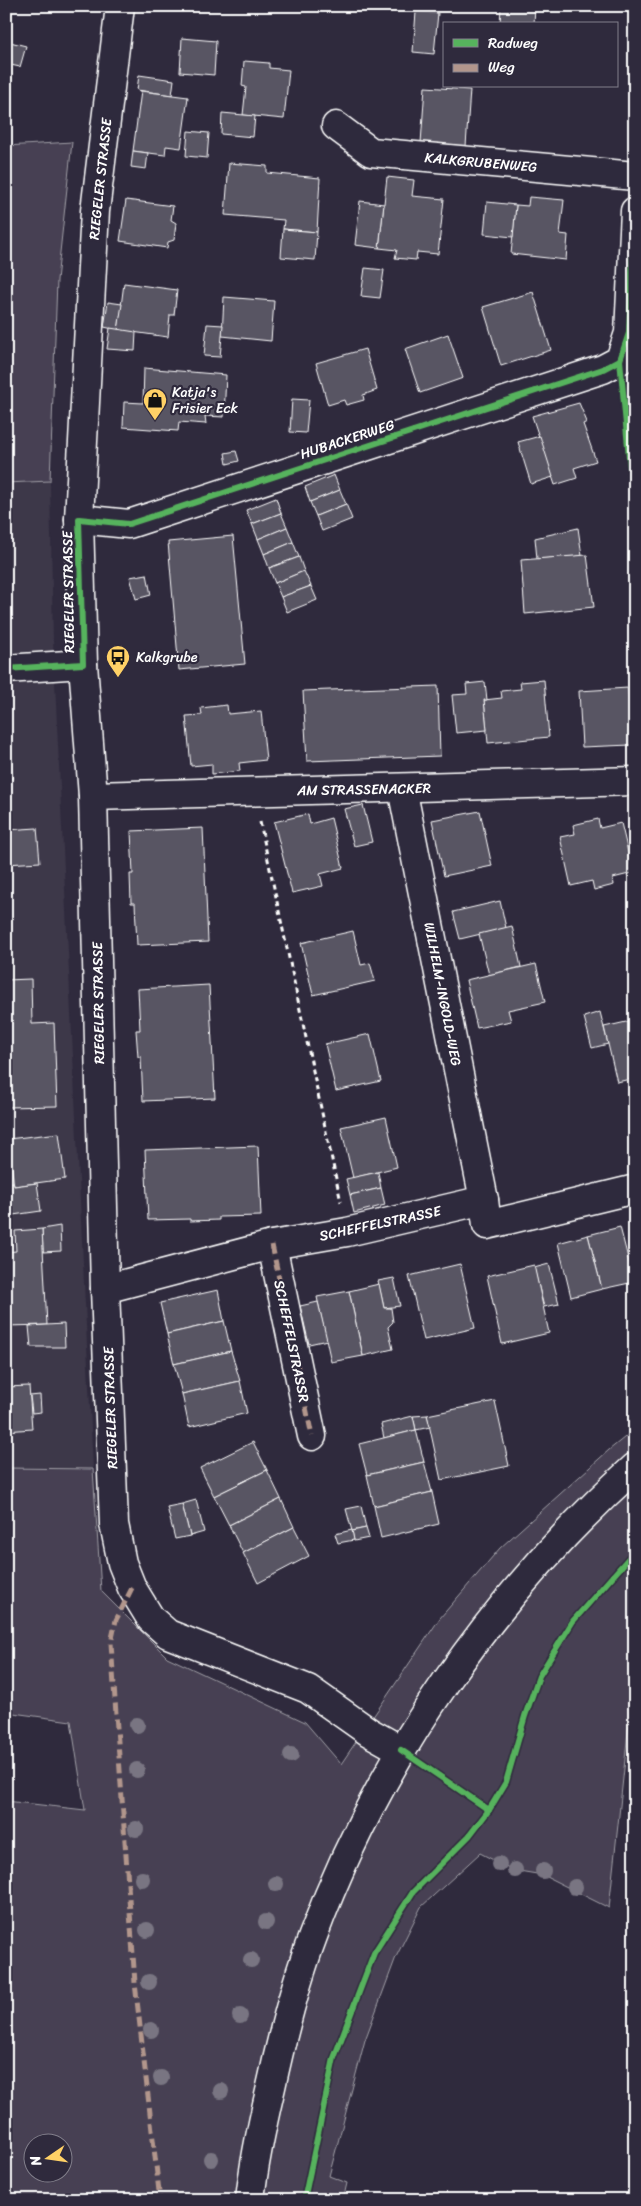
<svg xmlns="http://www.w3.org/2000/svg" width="641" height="2206" font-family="Sriracha,sans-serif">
	<rect width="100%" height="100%" fill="#2f2a3d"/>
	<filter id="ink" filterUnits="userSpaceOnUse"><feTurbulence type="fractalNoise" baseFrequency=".02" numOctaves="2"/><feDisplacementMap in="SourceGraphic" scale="10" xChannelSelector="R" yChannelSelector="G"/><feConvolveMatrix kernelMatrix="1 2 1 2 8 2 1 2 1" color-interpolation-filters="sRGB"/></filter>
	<g filter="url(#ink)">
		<!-- built -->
		<polygon fill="#3c3749" points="50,481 53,641 93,1469 6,1468 6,483"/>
		<!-- green -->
		<g fill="#464152" stroke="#a2a0a8" fill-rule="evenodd">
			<polygon points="72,142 57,280 50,481 6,483 6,146"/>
			<path d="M635,1429L633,1685L609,1908L543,1875L513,1870L480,1853L421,1907L396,1957L365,2040L329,2176L347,2183L343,2200H6V1801L85,1810L71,1721L6,1712V1468L93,1469L101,1591L167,1657L305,1722L341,1764L440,1618L500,1548L609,1450ZM32,2144H62V2174H32Z"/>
		</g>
		<!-- building -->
		<g fill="#595564" stroke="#fff">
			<polygon points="501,6 535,6 534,24 500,24"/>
			<polygon points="416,12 438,13 434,54 413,52"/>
			<polygon points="182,38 216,41 214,75 180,72"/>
			<polygon points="6,41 26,46 20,67 6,64"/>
			<polygon points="244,61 269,63 269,68 289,70 284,119 243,115 246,87 242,86"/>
			<polygon points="139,75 174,80 172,95 137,90"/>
			<polygon points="425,87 470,90 466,146 421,143"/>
			<polygon points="141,91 188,97 181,148 166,146 165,155 133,151"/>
			<polygon points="222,113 255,116 253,137 221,134"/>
			<polygon points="188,131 209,133 207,158 186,156"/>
			<polygon points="133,151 148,153 146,169 131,167"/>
			<polygon points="229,163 267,166 267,173 320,178 317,232 283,229 284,220 225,215"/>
			<polygon points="387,177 414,180 412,196 444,199 438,254 417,252 416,260 395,258 397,250 379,248"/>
			<polygon points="529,197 564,200 560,234 568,235 566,260 511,254 516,205 528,206"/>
			<polygon points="126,200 173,206 171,220 176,223 174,240 168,242 167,248 120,241"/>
			<polygon points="360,201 384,204 379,248 355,245"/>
			<polygon points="487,202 516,205 513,237 484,234"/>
			<polygon points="283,229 317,232 315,260 281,257"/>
			<polygon points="365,268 384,270 380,298 361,296"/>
			<polygon points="124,283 177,290 174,315 170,315 168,337 118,330"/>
			<polygon points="533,292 551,350 501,366 483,307"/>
			<polygon points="224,297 274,301 271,341 222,336"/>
			<polygon points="108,302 122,304 118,330 104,327"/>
			<polygon points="207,324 223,325 220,357 204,356"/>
			<polygon points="110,328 136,332 135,351 107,349"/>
			<polygon points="448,334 463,378 420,393 405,349"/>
			<polygon points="365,349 377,390 363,395 364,400 346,405 344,400 328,405 316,363"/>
			<polygon points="144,368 226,375 224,417 205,416 206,424 179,422 178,431 123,427 124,402 143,403"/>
			<polygon points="292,399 309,400 306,433 290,432"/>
			<polygon points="579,403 587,422 583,424 596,461 574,468 577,478 555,485 532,416"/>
			<polygon points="540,436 553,477 531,484 518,442"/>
			<polygon points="236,451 239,461 227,464 225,453"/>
			<polygon points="334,475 340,490 310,502 305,487"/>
			<polygon points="340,490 346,504 316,516 310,502"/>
			<polygon points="276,498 281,513 252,524 246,510"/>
			<polygon points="346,504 352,519 322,531 316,516"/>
			<polygon points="281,513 287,527 258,539 252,524"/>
			<polygon points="287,527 293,542 264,554 258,539"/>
			<polygon points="578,528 582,556 537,559 535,538"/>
			<polygon points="233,536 245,664 179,670 168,542"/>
			<polygon points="293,542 299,557 269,568 264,554"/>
			<polygon points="587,555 594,607 525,614 521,560"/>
			<polygon points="299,557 304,571 275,583 269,568"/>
			<polygon points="304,571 311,586 281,597 275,583"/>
			<polygon points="147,574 151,595 136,599 130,577"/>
			<polygon points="311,586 317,600 287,612 281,597"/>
			<polygon points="544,680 549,737 488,743 484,700 502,698 501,691 521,689 520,682"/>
			<polygon points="485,682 487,700 484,700 487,730 456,733 452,695 467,694 466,684"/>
			<polygon points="438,686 440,756 307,761 303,691"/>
			<polygon points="628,688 631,745 582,747 579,691"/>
			<polygon points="227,705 228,714 261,711 266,760 239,763 240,771 212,774 212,764 191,766 186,716 202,715 201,708"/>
			<polygon points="6,729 10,730 12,779 6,779"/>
			<polygon points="363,805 372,842 354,846 344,809"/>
			<polygon points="480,811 492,866 444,876 432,820"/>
			<polygon points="308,814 310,824 331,818 343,868 320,874 323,886 292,893 274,822"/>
			<polygon points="598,819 600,828 621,823 633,873 613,878 614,885 594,890 592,881 571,886 560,837 575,834 573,825"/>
			<polygon points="37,828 40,862 6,864 6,830"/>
			<polygon points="203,828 208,942 137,945 135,903 131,903 130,874 133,874 131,831"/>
			<polygon points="500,901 506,928 460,939 453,912"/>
			<polygon points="512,926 521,967 489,975 479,934"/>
			<polygon points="353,931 361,965 370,963 375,981 313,995 301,943"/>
			<polygon points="536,964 545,1002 508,1010 511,1021 477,1028 466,980"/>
			<polygon points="31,979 32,1024 54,1023 57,1106 6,1107 6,980"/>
			<polygon points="209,985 215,1098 143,1101 141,1057 138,1057 136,1030 140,1030 138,989"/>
			<polygon points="600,1012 608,1044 592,1048 584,1017"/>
			<polygon points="635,1020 635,1078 617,1082 604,1027"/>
			<polygon points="370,1034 381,1081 336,1091 325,1044"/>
			<polygon points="386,1117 397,1167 353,1178 341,1127"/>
			<polygon points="59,1133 65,1179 14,1186 8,1139"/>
			<polygon points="258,1146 261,1216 219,1217 219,1220 190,1221 190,1219 148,1220 145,1150"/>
			<polygon points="378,1172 381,1188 350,1195 346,1179"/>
			<polygon points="13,1182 14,1186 37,1183 41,1211 6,1216 6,1183"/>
			<polygon points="381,1188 385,1205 354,1213 350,1195"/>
			<polygon points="60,1226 61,1251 43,1252 42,1229"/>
			<polygon points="620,1227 634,1282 602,1289 588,1235"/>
			<polygon points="42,1229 47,1325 6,1326 6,1252 16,1251 15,1231"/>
			<polygon points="588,1235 602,1289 571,1297 558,1243"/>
			<polygon points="460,1264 475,1328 424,1340 409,1276"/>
			<polygon points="549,1264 559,1304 544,1307 534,1268"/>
			<polygon points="534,1265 549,1333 502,1344 487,1276"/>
			<polygon points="394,1278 400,1306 384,1308 378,1281"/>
			<polygon points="379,1284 384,1308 391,1308 393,1322 388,1327 393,1349 363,1356 349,1291"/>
			<polygon points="218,1290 224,1321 167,1334 160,1303"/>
			<polygon points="349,1291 363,1356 331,1362 317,1297"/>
			<polygon points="318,1302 327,1340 309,1344 300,1306"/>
			<polygon points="224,1321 231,1351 174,1364 167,1334"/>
			<polygon points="64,1324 65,1347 31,1347 29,1326"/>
			<polygon points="231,1351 240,1381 182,1394 174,1364"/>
			<polygon points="240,1381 247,1413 189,1427 182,1394"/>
			<polygon points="29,1386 32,1429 6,1431 6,1387"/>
			<polygon points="40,1395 41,1412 32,1413 30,1396"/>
			<polygon points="495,1401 509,1466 441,1480 427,1415"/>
			<polygon points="427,1415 430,1427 416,1430 413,1416"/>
			<polygon points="413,1416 416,1430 384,1438 381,1424"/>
			<polygon points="416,1430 424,1462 367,1475 359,1444"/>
			<polygon points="253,1442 267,1470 214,1496 200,1468"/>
			<polygon points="424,1462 432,1492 374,1506 367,1475"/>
			<polygon points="267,1470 281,1499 229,1525 214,1496"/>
			<polygon points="432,1492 439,1524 381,1538 374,1506"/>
			<polygon points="281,1499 294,1527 243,1553 229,1525"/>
			<polygon points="196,1500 204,1532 190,1536 182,1504"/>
			<polygon points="182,1504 190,1536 175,1539 167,1507"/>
			<polygon points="361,1506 366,1528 352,1531 346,1509"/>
			<polygon points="294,1527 309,1556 258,1583 243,1553"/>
			<polygon points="366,1528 369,1538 354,1541 352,1531"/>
			<polygon points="352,1530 354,1540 338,1543 335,1534"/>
		</g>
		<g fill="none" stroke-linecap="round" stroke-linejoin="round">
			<!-- minor casing -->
			<g stroke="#fff" stroke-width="31">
				<g id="minor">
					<polyline points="120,6 95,211 92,267 79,519 83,664 93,796 105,1289 114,1524 122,1563 132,1588 151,1619 168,1634 308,1689 369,1732 401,1750"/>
					<polyline points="336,126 371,152 635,176"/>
					<polyline points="79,519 129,524 603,369 620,360 629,333 635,211"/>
					<polyline points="6,669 83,664"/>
					<polyline points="402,788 484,1200"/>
					<polyline points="93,796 635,781"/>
					<polyline points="272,1245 312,1436"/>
					<polyline points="105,1289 272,1245 347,1232 484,1200 487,1225 635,1189"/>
					<path d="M250,2200C254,2161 262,2125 271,2087C282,2036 295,1984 313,1936C379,1757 494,1594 635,1467"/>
				</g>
			</g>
			<!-- path -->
			<polyline stroke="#fff" stroke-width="3" stroke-dasharray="5 4" stroke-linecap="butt" points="260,822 341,1202"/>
			<!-- minor -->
			<use href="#minor" stroke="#2f2a3d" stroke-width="28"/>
			<!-- quiet -->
			<g stroke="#b2968c" stroke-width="5" stroke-dasharray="10 5" stroke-linecap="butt">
				<polyline points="272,1245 312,1436"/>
				<polyline points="132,1588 116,1620 111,1643 135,1983 160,2200"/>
			</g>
			<!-- cycleway casing -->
			<g stroke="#2f2a3d" stroke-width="9">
				<g id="cycleway">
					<polyline points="635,211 629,333 620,360 635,522"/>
					<polyline points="6,669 83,664 79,519 129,524 603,369 620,360"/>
					<polyline points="401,1750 489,1810"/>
					<polyline points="304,2200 334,2058 374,1953 413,1892 469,1836 489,1810 506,1782 525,1716 539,1676 573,1621 635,1551"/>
				</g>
			</g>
			<!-- cycleway -->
			<use href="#cycleway" stroke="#56b35d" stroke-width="6"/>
		</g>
		<!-- trees -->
		<g fill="#797582">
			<circle cx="137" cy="1725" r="8"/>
			<circle cx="291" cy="1755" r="8"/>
			<circle cx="137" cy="1770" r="8"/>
			<circle cx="136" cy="1829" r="8"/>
			<circle cx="499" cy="1864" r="8"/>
			<circle cx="515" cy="1870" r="8"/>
			<circle cx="543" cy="1871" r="8"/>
			<circle cx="142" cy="1879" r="8"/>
			<circle cx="276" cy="1884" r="8"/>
			<circle cx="575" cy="1887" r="8"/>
			<circle cx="266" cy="1922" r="8"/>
			<circle cx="147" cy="1930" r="8"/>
			<circle cx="251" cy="1960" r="8"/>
			<circle cx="149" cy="1982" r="8"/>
			<circle cx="240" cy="2016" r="8"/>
			<circle cx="151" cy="2030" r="8"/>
			<circle cx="161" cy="2078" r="8"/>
			<circle cx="221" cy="2091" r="8"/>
			<circle cx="211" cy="2159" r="8"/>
		</g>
	</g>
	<!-- icons -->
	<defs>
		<g id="shop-pin" transform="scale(1.25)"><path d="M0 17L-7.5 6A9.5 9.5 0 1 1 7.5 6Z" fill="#ffd166" stroke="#2f2a3d"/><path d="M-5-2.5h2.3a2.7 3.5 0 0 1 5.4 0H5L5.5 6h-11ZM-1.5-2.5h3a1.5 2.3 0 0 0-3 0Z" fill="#111"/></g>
		<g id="bus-pin" transform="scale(1.25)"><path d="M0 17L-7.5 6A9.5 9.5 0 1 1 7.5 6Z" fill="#ffd166" stroke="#2f2a3d"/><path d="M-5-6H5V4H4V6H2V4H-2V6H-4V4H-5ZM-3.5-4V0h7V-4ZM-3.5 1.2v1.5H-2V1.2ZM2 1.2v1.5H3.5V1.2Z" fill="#111"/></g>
	</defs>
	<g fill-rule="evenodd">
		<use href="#shop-pin" x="155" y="400"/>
		<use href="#bus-pin" x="118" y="657"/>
	</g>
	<g text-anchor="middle" stroke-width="4.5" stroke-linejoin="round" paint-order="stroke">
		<!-- street labels -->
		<g font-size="14" fill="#fff" stroke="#2f2a3d">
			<text transform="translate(481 162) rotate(5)" y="5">KALKGRUBENWEG</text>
			<text transform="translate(100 179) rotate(-84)" y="5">RIEGELER STRASSE</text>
			<text transform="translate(347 439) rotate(-18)" y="5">HUBACKERWEG</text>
			<text transform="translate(68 592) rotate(-91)" y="5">RIEGELER STRASSE</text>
			<text transform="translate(364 789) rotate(-1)" y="5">AM STRASSENACKER</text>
			<text transform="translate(443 994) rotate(79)" y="5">WILHELM-INGOLD-WEG</text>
			<text transform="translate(98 1003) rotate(-91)" y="5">RIEGELER STRASSE</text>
			<text transform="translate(380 1223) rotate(-12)" y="5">SCHEFFELSTRASSE</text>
			<text transform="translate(292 1341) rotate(78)" y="5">SCHEFFELSTRASSR</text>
			<text transform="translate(110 1408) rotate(-92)" y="5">RIEGELER STRASSE</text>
		</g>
		<!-- poi labels -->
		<g font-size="14" fill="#fff" stroke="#2f2a3d" text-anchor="start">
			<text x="172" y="397">Katja's<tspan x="172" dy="16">Frisier Eck</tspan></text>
			<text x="136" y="662">Kalkgrube</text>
		</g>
	</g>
	<!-- margin -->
	<rect width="641" height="2206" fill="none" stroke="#2f2a3d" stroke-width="25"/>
	<rect x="12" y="12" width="616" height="2181" fill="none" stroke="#fff" stroke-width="2" filter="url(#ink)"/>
	<!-- legend -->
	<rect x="443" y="22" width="175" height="65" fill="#2f2a3d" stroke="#827f8b"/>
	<rect x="453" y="39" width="25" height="8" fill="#56b35d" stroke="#827f8b"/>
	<text x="488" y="48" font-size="15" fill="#ffffff">Radweg</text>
	<rect x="453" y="64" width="25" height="8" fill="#b2968c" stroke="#827f8b"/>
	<text x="488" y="72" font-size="15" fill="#ffffff">Weg</text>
	<!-- north arrow -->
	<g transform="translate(48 2158) rotate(257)"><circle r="24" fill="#2f2a3d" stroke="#827f8b"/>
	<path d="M0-4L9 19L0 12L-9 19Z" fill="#ffd166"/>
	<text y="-8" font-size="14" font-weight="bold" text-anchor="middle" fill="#ffffff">N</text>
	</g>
</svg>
